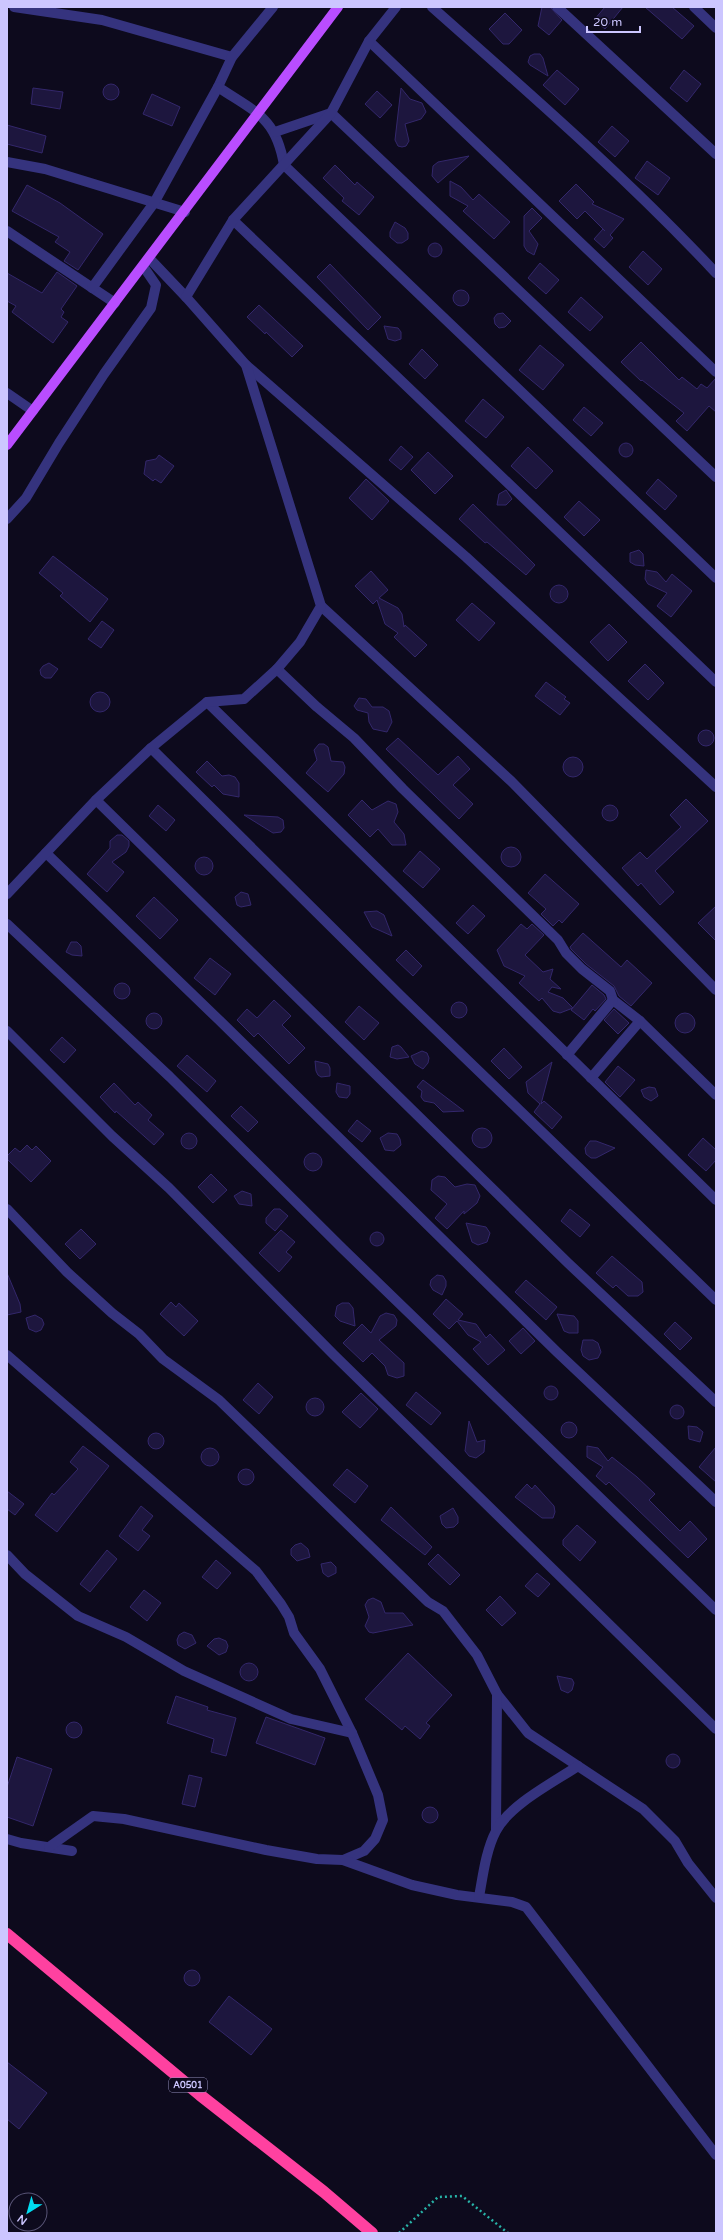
<svg xmlns="http://www.w3.org/2000/svg" width="723" height="2240" font-family="'Varela Round',sans-serif">
	<rect width="100%" height="100%" fill="#0d0a1d"/>
	<!-- building -->
	<g fill="#1d163e" stroke="#33276b">
		<polygon points="542,7 550,7 562,20 549,35 538,26"/>
		<polygon points="605,7 623,7 605,29 594,20"/>
		<polygon points="645,7 672,7 694,26 682,39"/>
		<polygon points="505,13 522,30 509,44 503,44 489,29"/>
		<polygon points="534,54 540,54 543,58 548,76 530,65 528,62 530,56"/>
		<polygon points="557,70 579,89 565,105 543,85"/>
		<polygon points="684,70 701,84 687,102 670,88"/>
		<circle cx="111" cy="92" r="8"/>
		<polygon points="33,88 63,92 60,109 31,104"/>
		<polygon points="401,88 410,99 422,103 426,112 421,119 405,124 409,141 406,146 402,147 398,146 395,140"/>
		<polygon points="377,91 392,105 380,118 365,104"/>
		<polygon points="152,94 180,107 172,126 143,114"/>
		<polygon points="7,125 46,136 42,153 7,144"/>
		<polygon points="612,126 629,141 615,157 598,142"/>
		<polygon points="469,156 438,183 432,176 433,166 438,162"/>
		<polygon points="647,161 670,178 658,195 635,178"/>
		<polygon points="335,165 355,185 357,182 374,197 359,215 342,201 344,198 323,178"/>
		<polygon points="450,181 461,187 473,200 479,194 510,222 494,239 463,211 468,206 450,196"/>
		<polygon points="576,184 594,202 592,204 624,219 610,235 613,238 604,248 594,239 603,229 605,231 585,211 577,219 559,201"/>
		<polygon points="27,185 60,203 103,234 78,270 64,261 70,252 55,242 59,237 12,211"/>
		<polygon points="532,208 542,218 529,231 538,244 534,255 527,251 524,246 524,216"/>
		<polygon points="395,222 405,228 408,233 408,239 402,243 397,243 390,237 390,232"/>
		<circle cx="435" cy="250" r="7"/>
		<polygon points="643,251 662,269 648,285 629,267"/>
		<polygon points="540,263 559,280 546,294 528,278"/>
		<polygon points="330,264 381,317 368,330 317,277"/>
		<polygon points="57,272 77,286 61,309 64,312 61,317 68,322 53,343 12,312 16,306 7,301 7,273 42,293"/>
		<circle cx="461" cy="298" r="8"/>
		<polygon points="581,297 603,317 590,331 568,312"/>
		<polygon points="259,305 303,346 292,357 266,332 265,334 247,317"/>
		<polygon points="503,313 511,321 505,327 499,328 495,324 494,318 497,314"/>
		<polygon points="384,326 398,328 401,332 401,339 395,341 388,339"/>
		<polygon points="641,342 679,380 682,377 697,389 701,384 707,388 716,378 716,412 709,406 687,431 676,421 684,413 642,380 641,381 621,362"/>
		<polygon points="540,345 564,365 543,390 519,370"/>
		<polygon points="422,349 438,365 425,379 409,364"/>
		<polygon points="483,399 504,417 486,438 465,421"/>
		<polygon points="584,407 603,423 591,436 573,420"/>
		<circle cx="626" cy="450" r="7"/>
		<polygon points="401,446 413,457 401,470 389,460"/>
		<polygon points="528,447 553,471 536,489 511,466"/>
		<polygon points="428,452 453,476 435,494 411,470"/>
		<polygon points="159,455 174,466 161,483 155,479 153,481 144,474 146,461 156,459"/>
		<polygon points="366,479 389,501 372,520 349,498"/>
		<polygon points="658,479 677,496 665,510 646,493"/>
		<polygon points="506,490 512,499 506,505 497,505 499,494"/>
		<polygon points="579,501 600,520 584,536 564,517"/>
		<polygon points="473,504 535,565 526,575 487,542 485,543 459,519"/>
		<polygon points="639,550 643,554 644,566 635,565 630,562 630,553"/>
		<polygon points="53,556 108,599 90,622 60,596 63,593 39,573"/>
		<polygon points="646,570 657,572 666,582 672,574 692,591 671,617 657,606 667,593 648,584 645,579"/>
		<polygon points="371,571 388,590 379,598 398,608 402,614 404,627 405,625 427,645 415,657 394,637 398,633 385,624 377,600 373,604 355,586"/>
		<circle cx="559" cy="594" r="9"/>
		<polygon points="472,603 495,623 479,641 456,620"/>
		<polygon points="102,621 114,630 101,648 88,639"/>
		<polygon points="609,624 627,642 608,661 590,642"/>
		<polygon points="49,663 58,669 51,678 45,678 41,675 40,670 43,666"/>
		<polygon points="645,664 664,683 648,700 628,681"/>
		<polygon points="546,682 566,697 564,699 570,703 560,715 535,696"/>
		<circle cx="100" cy="702" r="10"/>
		<polygon points="359,698 366,699 372,707 383,707 389,711 392,722 387,732 373,729 369,722 368,713 357,710 354,706"/>
		<circle cx="706" cy="738" r="8"/>
		<polygon points="398,738 438,775 458,756 470,769 453,785 473,804 459,819 386,749"/>
		<polygon points="319,744 324,744 328,747 331,761 343,762 345,767 344,774 328,792 306,773 317,760 314,750"/>
		<circle cx="573" cy="767" r="10"/>
		<polygon points="207,761 222,776 229,775 235,777 239,783 239,797 223,794 214,785 212,787 196,772"/>
		<polygon points="686,799 708,821 655,871 674,892 660,905 641,883 638,886 622,868 640,852 647,859 681,827 670,815"/>
		<polygon points="362,800 372,810 388,801 396,804 398,812 394,822 404,834 406,845 392,845 378,829 370,837 348,815"/>
		<polygon points="158,805 175,820 166,831 149,816"/>
		<circle cx="610" cy="813" r="8"/>
		<polygon points="244,815 278,817 283,820 284,828 281,832 273,833"/>
		<polygon points="117,835 122,835 129,841 129,846 126,852 112,862 124,872 107,892 87,874 110,848 110,841"/>
		<circle cx="511" cy="857" r="10"/>
		<polygon points="420,851 440,869 423,888 403,871"/>
		<circle cx="204" cy="866" r="9"/>
		<polygon points="545,874 579,904 562,923 559,920 553,926 541,914 546,909 528,893"/>
		<polygon points="241,892 248,894 251,905 241,907 237,905 235,897"/>
		<polygon points="154,897 178,920 160,939 136,916"/>
		<polygon points="473,905 485,916 468,934 456,923"/>
		<polygon points="716,906 716,941 698,923"/>
		<polygon points="377,911 384,915 392,936 372,927 364,912"/>
		<polygon points="521,924 527,929 532,924 544,935 525,955 543,972 553,969 550,979 561,989 552,987 548,992 563,998 573,1008 560,1013 553,1011 542,998 539,1001 519,983 525,976 504,966 497,950"/>
		<polygon points="583,933 621,967 627,960 652,983 631,1006 619,996 614,986 586,964 571,949 570,947"/>
		<polygon points="71,942 77,942 81,946 82,956 72,955 66,952"/>
		<polygon points="406,950 422,966 413,976 396,960"/>
		<polygon points="210,958 231,974 215,995 194,978"/>
		<circle cx="122" cy="991" r="8"/>
		<polygon points="592,985 604,995 606,999 595,1011 593,1009 584,1020 571,1010"/>
		<polygon points="274,1000 291,1016 282,1025 305,1048 289,1064 258,1033 254,1037 237,1020 247,1009 257,1018"/>
		<circle cx="459" cy="1010" r="8"/>
		<polygon points="359,1006 379,1023 364,1040 345,1022"/>
		<polygon points="614,1009 629,1023 618,1034 604,1020"/>
		<circle cx="685" cy="1023" r="10"/>
		<circle cx="154" cy="1021" r="8"/>
		<polygon points="62,1037 76,1050 64,1063 50,1050"/>
		<polygon points="398,1045 401,1047 409,1057 397,1059 390,1057 392,1047"/>
		<polygon points="504,1048 522,1067 509,1079 491,1061"/>
		<polygon points="422,1051 427,1053 429,1058 428,1063 423,1069 415,1064 411,1056"/>
		<polygon points="187,1055 216,1081 207,1092 177,1066"/>
		<polygon points="315,1061 328,1064 330,1068 330,1076 321,1077 318,1075 316,1071"/>
		<polygon points="552,1062 541,1104 544,1101 562,1117 552,1129 534,1112 540,1104 528,1093 526,1082"/>
		<polygon points="618,1066 635,1080 620,1097 605,1082"/>
		<polygon points="423,1080 435,1089 464,1111 443,1112 434,1103 424,1101 421,1097 422,1091 417,1087"/>
		<polygon points="114,1083 135,1105 138,1102 152,1115 148,1120 164,1134 154,1145 116,1111 115,1113 100,1097"/>
		<polygon points="337,1083 350,1086 350,1094 347,1098 339,1097 336,1092"/>
		<polygon points="649,1087 655,1088 658,1096 651,1101 644,1097 641,1090"/>
		<polygon points="241,1106 258,1122 248,1132 231,1116"/>
		<polygon points="357,1120 371,1131 362,1142 348,1131"/>
		<circle cx="482" cy="1138" r="10"/>
		<polygon points="388,1133 397,1134 400,1139 401,1145 394,1151 385,1150 380,1138"/>
		<circle cx="189" cy="1141" r="8"/>
		<polygon points="703,1138 716,1150 716,1160 706,1171 688,1155"/>
		<polygon points="590,1141 596,1141 615,1148 596,1158 591,1158 586,1154 585,1148"/>
		<polygon points="27,1145 32,1150 36,1146 51,1161 31,1182 7,1159 7,1156 15,1148 20,1152"/>
		<circle cx="313" cy="1162" r="9"/>
		<polygon points="211,1174 227,1190 213,1203 198,1187"/>
		<polygon points="438,1176 445,1177 455,1187 467,1184 475,1185 480,1196 477,1203 464,1214 464,1211 447,1229 435,1218 447,1204 431,1190 432,1180"/>
		<polygon points="242,1191 251,1194 252,1206 239,1204 234,1196"/>
		<polygon points="274,1209 280,1209 288,1216 275,1231 266,1223 266,1218"/>
		<polygon points="570,1209 590,1225 580,1237 561,1221"/>
		<polygon points="466,1223 486,1227 490,1233 487,1242 478,1245 472,1242"/>
		<polygon points="81,1229 96,1244 80,1259 65,1244"/>
		<polygon points="281,1230 295,1242 286,1252 292,1257 279,1272 259,1253"/>
		<circle cx="377" cy="1239" r="7"/>
		<polygon points="612,1256 642,1282 643,1292 638,1296 628,1296 616,1285 613,1288 596,1273"/>
		<polygon points="7,1273 20,1304 21,1312 7,1315"/>
		<polygon points="437,1275 443,1276 446,1281 446,1286 442,1295 433,1290 430,1285 431,1280"/>
		<polygon points="526,1280 557,1307 546,1320 515,1292"/>
		<polygon points="446,1299 463,1314 458,1320 476,1324 486,1338 490,1334 505,1350 488,1365 473,1349 481,1342 468,1335 457,1321 449,1329 433,1314"/>
		<polygon points="171,1302 176,1307 179,1303 198,1321 184,1336 160,1314"/>
		<polygon points="342,1303 349,1303 353,1308 355,1326 340,1321 335,1316 337,1306"/>
		<polygon points="386,1313 394,1315 397,1320 396,1326 379,1340 404,1363 404,1376 397,1378 388,1375 385,1366 372,1353 363,1362 343,1343 362,1324 371,1333 380,1316"/>
		<polygon points="557,1314 574,1316 578,1321 578,1333 569,1333 564,1331"/>
		<polygon points="35,1315 42,1319 44,1324 41,1330 36,1332 29,1329 26,1318"/>
		<polygon points="675,1322 692,1338 680,1350 664,1334"/>
		<polygon points="523,1328 535,1341 521,1354 509,1341"/>
		<polygon points="583,1340 593,1340 598,1343 601,1352 598,1358 589,1360 583,1356 581,1350"/>
		<polygon points="258,1383 273,1397 259,1414 243,1400"/>
		<circle cx="551" cy="1393" r="7"/>
		<polygon points="416,1392 441,1413 431,1425 406,1405"/>
		<polygon points="361,1393 378,1409 360,1428 342,1412"/>
		<circle cx="315" cy="1407" r="9"/>
		<circle cx="677" cy="1412" r="7"/>
		<polygon points="469,1421 477,1442 485,1440 484,1452 476,1458 469,1456 465,1451"/>
		<circle cx="569" cy="1430" r="8"/>
		<polygon points="688,1426 697,1427 703,1432 700,1442 689,1439"/>
		<circle cx="156" cy="1441" r="8"/>
		<polygon points="83,1446 109,1466 57,1532 35,1515 52,1493 54,1495 78,1469 70,1462"/>
		<polygon points="587,1446 598,1448 608,1461 612,1457 637,1477 655,1494 649,1500 680,1531 690,1521 707,1539 688,1558 609,1482 606,1485 596,1476 603,1467 587,1457"/>
		<polygon points="716,1447 716,1482 699,1467"/>
		<circle cx="210" cy="1457" r="9"/>
		<circle cx="246" cy="1477" r="8"/>
		<polygon points="347,1469 368,1486 355,1503 333,1485"/>
		<polygon points="527,1484 532,1489 535,1485 554,1506 555,1512 553,1518 542,1518 515,1497"/>
		<polygon points="7,1491 24,1504 15,1515 7,1509"/>
		<polygon points="141,1506 153,1516 142,1530 150,1536 138,1551 119,1536"/>
		<polygon points="391,1507 432,1547 425,1555 381,1520"/>
		<polygon points="453,1508 458,1517 458,1523 454,1527 446,1528 442,1524 440,1516"/>
		<polygon points="577,1525 596,1542 580,1561 563,1545 563,1540"/>
		<polygon points="301,1543 308,1549 310,1557 297,1561 291,1555 291,1549 295,1545"/>
		<polygon points="107,1550 117,1559 90,1592 80,1584"/>
		<polygon points="438,1554 460,1575 450,1585 428,1564"/>
		<polygon points="216,1560 231,1573 217,1589 202,1577"/>
		<polygon points="331,1562 336,1567 336,1573 328,1577 323,1573 321,1564"/>
		<polygon points="537,1573 550,1584 538,1597 525,1586"/>
		<polygon points="144,1590 161,1603 147,1621 130,1607"/>
		<polygon points="500,1596 516,1613 502,1626 486,1610"/>
		<polygon points="373,1598 381,1602 385,1613 403,1613 413,1625 373,1633 369,1632 365,1626 369,1617 365,1605 368,1600"/>
		<polygon points="184,1632 192,1635 196,1643 185,1649 178,1645 177,1640 179,1635"/>
		<polygon points="219,1638 226,1641 228,1646 226,1652 219,1655 207,1646 214,1639"/>
		<polygon points="408,1653 452,1695 426,1723 430,1726 420,1739 405,1726 402,1730 365,1699"/>
		<circle cx="249" cy="1672" r="9"/>
		<polygon points="557,1676 572,1679 574,1683 572,1690 568,1693 561,1690"/>
		<polygon points="176,1696 208,1707 207,1710 236,1718 226,1756 211,1752 214,1739 167,1723"/>
		<polygon points="266,1717 325,1738 315,1765 256,1743"/>
		<circle cx="74" cy="1730" r="8"/>
		<circle cx="673" cy="1761" r="7"/>
		<polygon points="17,1757 52,1769 33,1826 7,1817 7,1787"/>
		<polygon points="189,1775 202,1778 195,1807 182,1804"/>
		<circle cx="430" cy="1815" r="8"/>
		<circle cx="192" cy="1978" r="8"/>
		<polygon points="229,1996 272,2029 251,2055 209,2022"/>
		<polygon points="7,2062 47,2093 19,2129 7,2119"/>
	</g>
	<g fill="none" stroke-linecap="round" stroke-linejoin="round">
		<!-- path -->
		<polyline stroke="#28b2a7" stroke-width="2.5" stroke-dasharray="2 3" stroke-linecap="butt" points="399,2233 438,2197 462,2196 508,2233"/>
		<!-- minor -->
		<g stroke="#35337e" stroke-width="10">
			<polyline points="14,7 102,20 232,57"/>
			<path d="M273,7L232,57L218,87C255,112 276,117 284,165L716,578"/>
			<path d="M432,7C529,93 627,178 716,273"/>
			<polyline points="557,7 716,154"/>
			<polyline points="694,7 716,28"/>
			<polyline points="369,41 716,372"/>
			<polyline points="275,132 331,113 716,477"/>
			<polyline points="7,162 45,169 185,212"/>
			<polyline points="233,220 716,682"/>
			<polyline points="7,231 115,303"/>
			<polyline points="149,258 186,297"/>
			<polyline points="92,288 154,203 218,87"/>
			<polyline points="246,365 466,557 716,787"/>
			<polyline points="7,393 33,411"/>
			<polyline points="7,519 26,498 59,443 104,374 151,308 156,285 143,266"/>
			<polyline points="321,606 511,781 716,990"/>
			<polyline points="277,669 317,707 354,738 403,789 558,940 566,953 582,969 610,991 613,1000 640,1021 716,1095"/>
			<polyline points="207,702 716,1200"/>
			<polyline points="151,748 403,998 716,1300"/>
			<polyline points="96,800 568,1263 716,1402"/>
			<polyline points="46,853 218,1019 557,1352 716,1502"/>
			<polyline points="7,894 96,800 151,748 207,702 244,699 277,669 300,642 321,606 246,365 186,297 233,220 331,113 369,41 396,7"/>
			<polyline points="7,924 170,1077 343,1249 716,1610"/>
			<polyline points="7,1031 112,1136 169,1188 334,1355 716,1729"/>
			<polyline points="567,1055 613,1000"/>
			<polyline points="591,1078 640,1021"/>
			<polyline points="7,1209 67,1272 112,1313 139,1334 163,1359 219,1400 428,1602 443,1611 477,1655 497,1694 528,1733 643,1809 675,1841 688,1863 716,1898"/>
			<polyline points="7,1355 256,1571 281,1604 289,1617 294,1633 320,1669 352,1733 378,1795 383,1820 375,1839 364,1851 343,1860"/>
			<polyline points="7,1555 25,1574 78,1616 126,1637 184,1671 291,1719 352,1733"/>
			<polyline points="496,1830 497,1694"/>
			<polyline points="7,1839 21,1843 72,1851"/>
			<polyline points="49,1847 93,1816 124,1819 266,1850 317,1859 343,1860 412,1885 457,1895 512,1902 526,1907 716,2155"/>
			<path d="M479,1897C483,1875 486,1850 496,1831C509,1805 554,1782 578,1766"/>
		</g>
		<!-- major -->
		<polyline stroke="#b94dff" stroke-width="10" points="7,445 338,7"/>
		<!-- highway -->
		<polyline stroke="#ff41a0" stroke-width="12" points="7,1934 200,2095 324,2192 372,2233"/>
	</g>
	<g text-anchor="middle" stroke-width="4" stroke-linejoin="round" paint-order="stroke">
		<!-- shield labels -->
		<rect fill="#0d0a1d" stroke="#938ebb" stroke-width="1" x="169" y="2078" width="38" height="14" rx="3"/>
		<g font-size="9" font-weight="bold" fill="#ccc6ff">
			<text x="188" y="2088">A0501</text>
		</g>
	</g>
	<!-- border -->
	<rect width="723" height="2240" fill="none" stroke="#ccc6ff" stroke-width="16"/>
	<!-- north arrow -->
	<g transform="translate(28 2212) rotate(217)"><circle r="19" fill="#0d0a1d" stroke="#595577"/>
	<path d="M0-3L7 15L0 10L-7 15Z" fill="#00ddf1"/>
	<text y="-6" font-size="11" font-weight="bold" text-anchor="middle" fill="#ccc6ff">N</text>
	</g>
	<!-- scale -->
	<path d="M587 26v6h53v-6" fill="none" stroke="#ccc6ff" stroke-width="2"/>
	<text x="593" y="26" font-size="12" fill="#ccc6ff" stroke="#0d0a1d" stroke-width="3" paint-order="stroke">20 m</text>
</svg>
